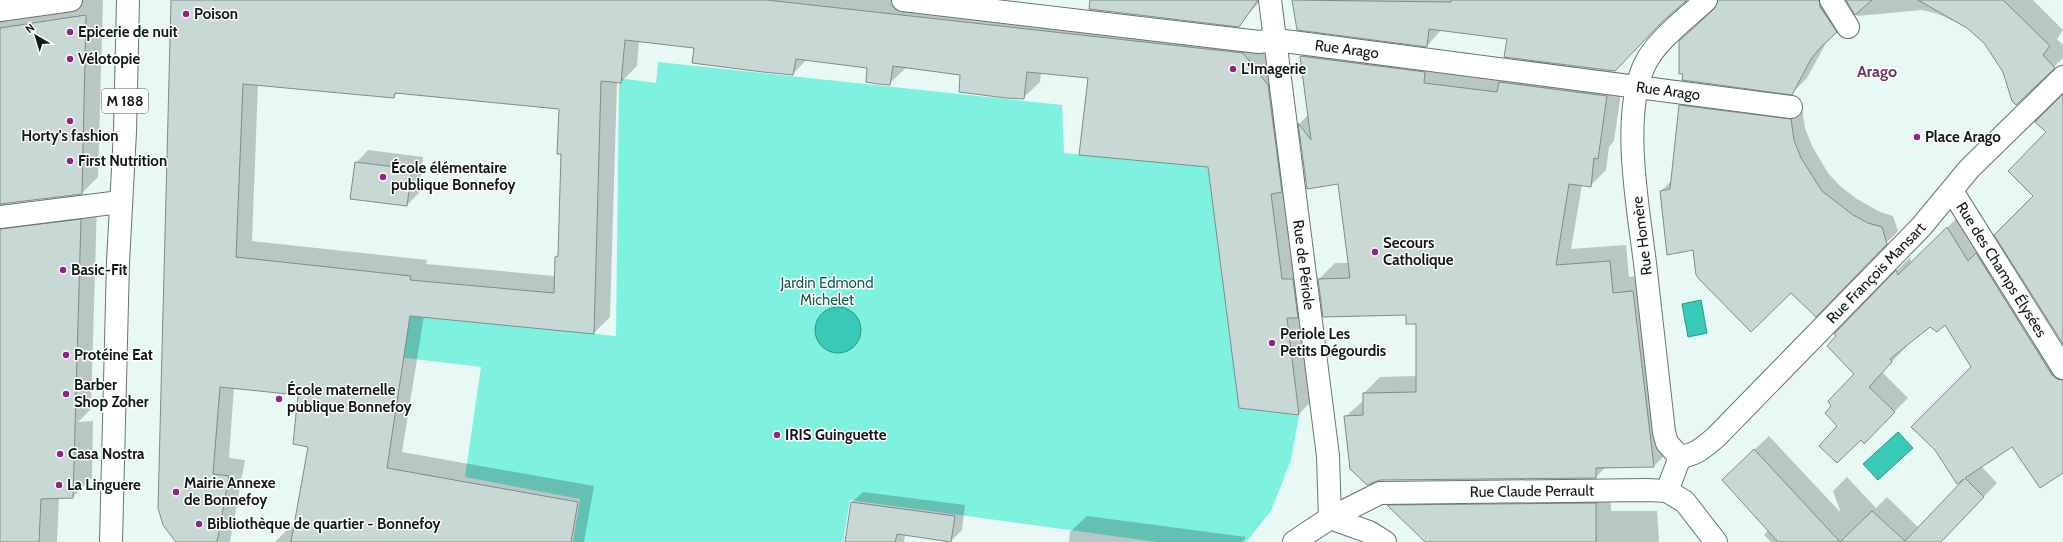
<svg xmlns="http://www.w3.org/2000/svg" width="2063" height="542" font-family="Cabin,sans-serif">
	<rect width="100%" height="100%" fill="#e8f9f5"/>
	<!-- green -->
	<polygon fill="#7ef1df" points="658,62 1062,105 1064,153 1208,167 1239,407 1299,415 1291,460 1271,511 1246,542 1157,542 850,500 843,542 573,542 580,499 465,477 481,367 162,329 164,291 616,336 619,78 656,83"/>
	<!-- water -->
	<g fill="#38cab7" stroke="#2d9587">
		<polygon points="1701,300 1707,333 1688,337 1682,304"/>
		<circle cx="838" cy="330" r="23"/>
		<polygon points="1898,432 1913,448 1878,480 1863,464"/>
	</g>
	<!-- shadow -->
	<g fill="#0003" fill-rule="evenodd">
		<polygon points="0,0 103,0 98,177 82,193 4,203 6,209 97,204 91,409 78,422 93,421 92,478 73,497 59,497 57,542 0,542"/>
		<path d="M174,0H949L1259,37L1284,68L1315,397L1299,414L1209,166L1089,78L1041,72L1040,82L1023,98L961,74L906,68L889,84L868,67L807,59L793,74L695,47L639,41L637,66L621,82H617L610,317L594,333L424,316L402,452L594,486L584,542H275L291,526L295,527L309,446L299,394L234,387L229,458L245,460L230,542H180ZM258,84L394,96L398,93L560,108L562,154L559,254L556,257L555,276L426,264L427,260L252,241Z"/>
		<polygon points="1091,0 1261,0 1238,26"/>
		<polygon points="1294,0 1686,0 1509,38 1442,29 1427,46 1298,29"/>
		<polygon points="1719,0 1842,0 1851,17 1826,43 1807,78 1792,93 1695,26 1719,4"/>
		<polygon points="1847,0 2033,0 2063,30 2057,39 2063,45 2063,58 2016,104 1996,57 1985,42 1967,27 1938,14 1922,10 1857,16"/>
		<polygon points="1318,40 1623,80 1614,141 1609,147 1606,170 1590,186 1582,185 1571,249 1626,245 1629,277 1649,275 1670,450 1654,466 1606,467 1596,477 1345,417 1364,400 1364,393 1380,377 1417,376 1417,323 1407,314 1319,279 1335,263 1349,263 1339,183 1307,188 1299,124 1309,114 1302,56"/>
		<polygon points="1692,94 1802,108 1805,128 1812,146 1828,173 1840,186 1857,199 1880,212 1893,216 1898,231 1816,315 1791,291 1694,249 1661,191 1672,180 1680,106"/>
		<polygon points="368,150 423,157 419,193 407,205 356,163"/>
		<polygon points="1961,214 2063,355 2063,472 2013,445 1981,466 1997,483 1940,542 1771,542 1764,535 1768,530 1737,466 1769,436 1841,513 1833,491 1847,477 1876,508 1887,497 1919,528 1968,476 1973,367 1945,324 1931,325 1905,346 1906,347 1882,372 1908,398 1864,442 1838,426 1856,374 1835,334 1910,257 1912,263"/>
		<polygon points="1611,488 1611,511 1657,511 1659,542 1426,542 1389,505 1404,491"/>
		<polygon points="863,492 965,505 962,530 951,541 905,534 904,542 846,542 852,502"/>
		<polygon points="1087,516 1246,537 1242,542 1069,542 1070,532"/>
	</g>
	<!-- building -->
	<g fill="#c8d8d5" stroke="#7d8c89" fill-rule="evenodd">
		<path d="M171,0H767L1243,53L1268,85L1282,192L1271,194L1282,279H1293L1298,318H1287L1299,415L1239,408L1208,167L1079,155L1088,78L1027,72L1024,99L1006,98L959,92L960,75L893,66L890,85L878,84L866,82L867,68L796,59L793,75L763,72L692,63L694,48L625,40L621,83L601,81L594,334L410,316L387,468L578,502L571,542H291L308,447L293,444L298,395L220,387L213,474L229,476L217,542H176L163,525L158,508ZM243,84L394,98L395,93L559,109L557,154H561L558,256L555,257L554,293L410,280L411,276L236,257Z"/>
		<polygon points="1090,0 1258,0 1239,27 1089,9"/>
		<polygon points="1292,0 1451,2 1451,0 1687,0 1663,21 1615,71 1504,57 1507,39 1429,29 1427,47 1297,30"/>
		<polygon points="1718,0 1819,0 1820,7 1837,32 1821,47 1811,59 1792,95 1682,80 1683,74 1679,74 1679,41 1714,9"/>
		<polygon points="1846,0 1872,0 1855,15"/>
		<polygon points="1918,0 2003,0 2050,46 2043,55 2055,68 2016,105 2012,101 2003,72 1984,43 1967,28"/>
		<polygon points="86,15 82,194 0,204 0,28"/>
		<polygon points="1300,56 1425,72 1424,83 1497,92 1499,82 1607,96 1598,159 1594,158 1591,187 1569,184 1556,265 1610,261 1613,293 1633,291 1654,467 1596,468 1596,478 1380,480 1367,485 1350,469 1344,416 1363,415 1363,393 1416,392 1416,324 1406,324 1406,315 1323,317 1318,279 1350,278 1338,184 1307,189 1298,123 1311,140"/>
		<polygon points="2063,94 2063,344 1994,235 2033,196 2008,171 2046,132 2035,122"/>
		<polygon points="1679,105 1791,119 1794,140 1801,158 1822,191 1853,215 1868,223 1882,227 1887,244 1816,317 1791,293 1751,332 1699,279 1696,275 1693,250 1667,255 1660,191 1670,189"/>
		<polygon points="355,162 412,169 407,206 350,199"/>
		<polygon points="81,219 73,498 41,499 39,542 0,542 0,229"/>
		<polygon points="1947,227 1968,261 1976,253 2052,375 2057,379 2063,380 2063,473 2040,488 2012,447 1965,478 1984,497 1941,542 1778,542 1722,480 1754,449 1840,542 1872,511 1905,541 1964,479 1957,484 1935,450 1911,427 1971,367 1945,325 1937,332 1930,327 1890,359 1892,362 1869,387 1895,412 1864,444 1861,440 1837,463 1819,446 1837,426 1825,413 1831,406 1828,401 1854,374 1827,346 1836,336 1834,334 1896,270 1898,275"/>
		<polygon points="851,502 955,516 951,542 897,534 895,542 845,542"/>
		<polygon points="1596,503 1596,542 1425,542 1387,505"/>
	</g>
	<g fill="none" stroke-linecap="round" stroke-linejoin="round">
		<!-- minor casing -->
		<g stroke="#667572" stroke-width="24">
			<g id="minor">
				<path id="s1" d="M903,0L1259,42L1275,40L1292,42L1791,107"/>
				<path id="s2" d="M1270,0L1328,456L1330,518"/>
				<polyline points="1831,0 1848,27"/>
				<polyline points="0,10 71,0"/>
				<path id="s3" d="M1952,191L2063,368"/>
				<polyline points="0,217 120,202"/>
				<path id="s4" d="M1680,457C1696,455 1704,447 1716,437L1921,227L1969,169L2063,77"/>
				<path d="M1680,457L1667,443L1664,432C1658,376 1651,319 1645,263C1638,207 1621,117 1644,66C1655,41 1687,18 1706,0"/>
				<polyline points="1667,491 1680,457"/>
				<polyline points="1330,518 1369,532 1385,542"/>
				<path id="s5" d="M1294,542L1330,518L1380,493L1647,490L1667,491L1685,502L1716,542"/>
			</g>
		</g>
		<!-- primary casing -->
		<g stroke="#667572" stroke-width="24">
			<polyline id="primary" points="111,542 118,262 125,132 128,0"/>
		</g>
		<!-- minor -->
		<use href="#minor" stroke="#fff" stroke-width="22"/>
		<!-- primary -->
		<use href="#primary" stroke="#fff" stroke-width="22"/>
	</g>
	<!-- markers -->
	<g fill="#902386" stroke="#fff" stroke-width="1.5">
		<circle cx="186" cy="14" r="4"/>
		<circle cx="70" cy="32" r="4"/>
		<circle cx="70" cy="59" r="4"/>
		<circle cx="1233" cy="69" r="4"/>
		<circle cx="70" cy="121" r="4"/>
		<circle cx="1917" cy="137" r="4"/>
		<circle cx="70" cy="161" r="4"/>
		<circle cx="383" cy="177" r="4"/>
		<circle cx="1375" cy="252" r="4"/>
		<circle cx="63" cy="270" r="4"/>
		<circle cx="1272" cy="343" r="4"/>
		<circle cx="66" cy="355" r="4"/>
		<circle cx="66" cy="394" r="4"/>
		<circle cx="279" cy="399" r="4"/>
		<circle cx="777" cy="435" r="4"/>
		<circle cx="60" cy="454" r="4"/>
		<circle cx="59" cy="485" r="4"/>
		<circle cx="176" cy="492" r="4"/>
		<circle cx="199" cy="524" r="4"/>
	</g>
	<g text-anchor="middle" stroke-width="3" stroke-linejoin="round" paint-order="stroke">
		<!-- shield labels -->
		<rect fill="#fff" stroke="#595d5d" stroke-width="1" x="102" y="89" width="46" height="24" rx="3"/>
		<g font-size="14" font-weight="bold" fill="#121817">
			<text x="125" y="106">M 188</text>
		</g>
		<!-- poi labels -->
		<g font-size="15" font-weight="bold" fill="#121817" stroke="#fff" text-anchor="start">
			<text x="194" y="19">Poison</text>
			<text x="78" y="37">Epicerie de nuit</text>
			<text x="78" y="64">Vélotopie</text>
			<text x="1241" y="74">L'Imagerie</text>
			<text x="70" y="141" text-anchor="middle">Horty's fashion</text>
			<text x="1925" y="142">Place Arago</text>
			<text x="78" y="166">First Nutrition</text>
			<text x="391" y="173">École élémentaire<tspan x="391" dy="17">publique Bonnefoy</tspan></text>
			<text x="1383" y="248">Secours<tspan x="1383" dy="17">Catholique</tspan></text>
			<text x="71" y="275">Basic-Fit</text>
			<text x="1280" y="339">Periole Les<tspan x="1280" dy="17">Petits Dégourdis</tspan></text>
			<text x="74" y="360">Protéine Eat</text>
			<text x="74" y="390">Barber<tspan x="74" dy="17">Shop Zoher</tspan></text>
			<text x="287" y="395">École maternelle<tspan x="287" dy="17">publique Bonnefoy</tspan></text>
			<text x="785" y="440">IRIS Guinguette</text>
			<text x="68" y="459">Casa Nostra</text>
			<text x="184" y="488">Mairie Annexe<tspan x="184" dy="17">de Bonnefoy</tspan></text>
			<text x="67" y="490">La Linguere</text>
			<text x="207" y="529">Bibliothèque de quartier - Bonnefoy</text>
		</g>
		<!-- street labels -->
		<g font-size="15" fill="#121817" stroke="#fff">
			<text dy="5" stroke="none"><textPath href="#s1" startOffset="447">Rue Arago</textPath></text>
			<text dy="5" stroke="none"><textPath href="#s1" startOffset="771">Rue Arago</textPath></text>
			<text transform="translate(1642 236) rotate(-97)" y="5">Rue Homère</text>
			<text dy="5" stroke="none"><textPath href="#s2" startOffset="267">Rue de Périole</textPath></text>
			<text dy="5" stroke="none"><textPath href="#s3" startOffset="93">Rue des Champs Élysées</textPath></text>
			<text dy="5" stroke="none"><textPath href="#s4" startOffset="271">Rue François Mansart</textPath></text>
			<text dy="5" stroke="none"><textPath href="#s5" startOffset="251">Rue Claude Perrault</textPath></text>
		</g>
		<!-- park labels -->
		<g font-size="15" fill="#1d574f" stroke="#fff">
			<text x="827" y="288">Jardin Edmond<tspan x="827" dy="17">Michelet</tspan></text>
		</g>
		<!-- neighbourhood labels -->
		<g font-size="16" font-weight="bold" fill="#693362" stroke="#fff">
			<text x="1877" y="77">Arago</text>
		</g>
	</g>
	<!-- north arrow -->
	<g transform="translate(36 36) rotate(322)" stroke="#ffffff" stroke-width="3" paint-order="stroke">
	<path d="M0-3L7 15L0 10L-7 15Z" fill="#121817"/>
	<text y="-6" font-size="11" font-weight="bold" text-anchor="middle" fill="#121817">N</text>
	</g>
</svg>
